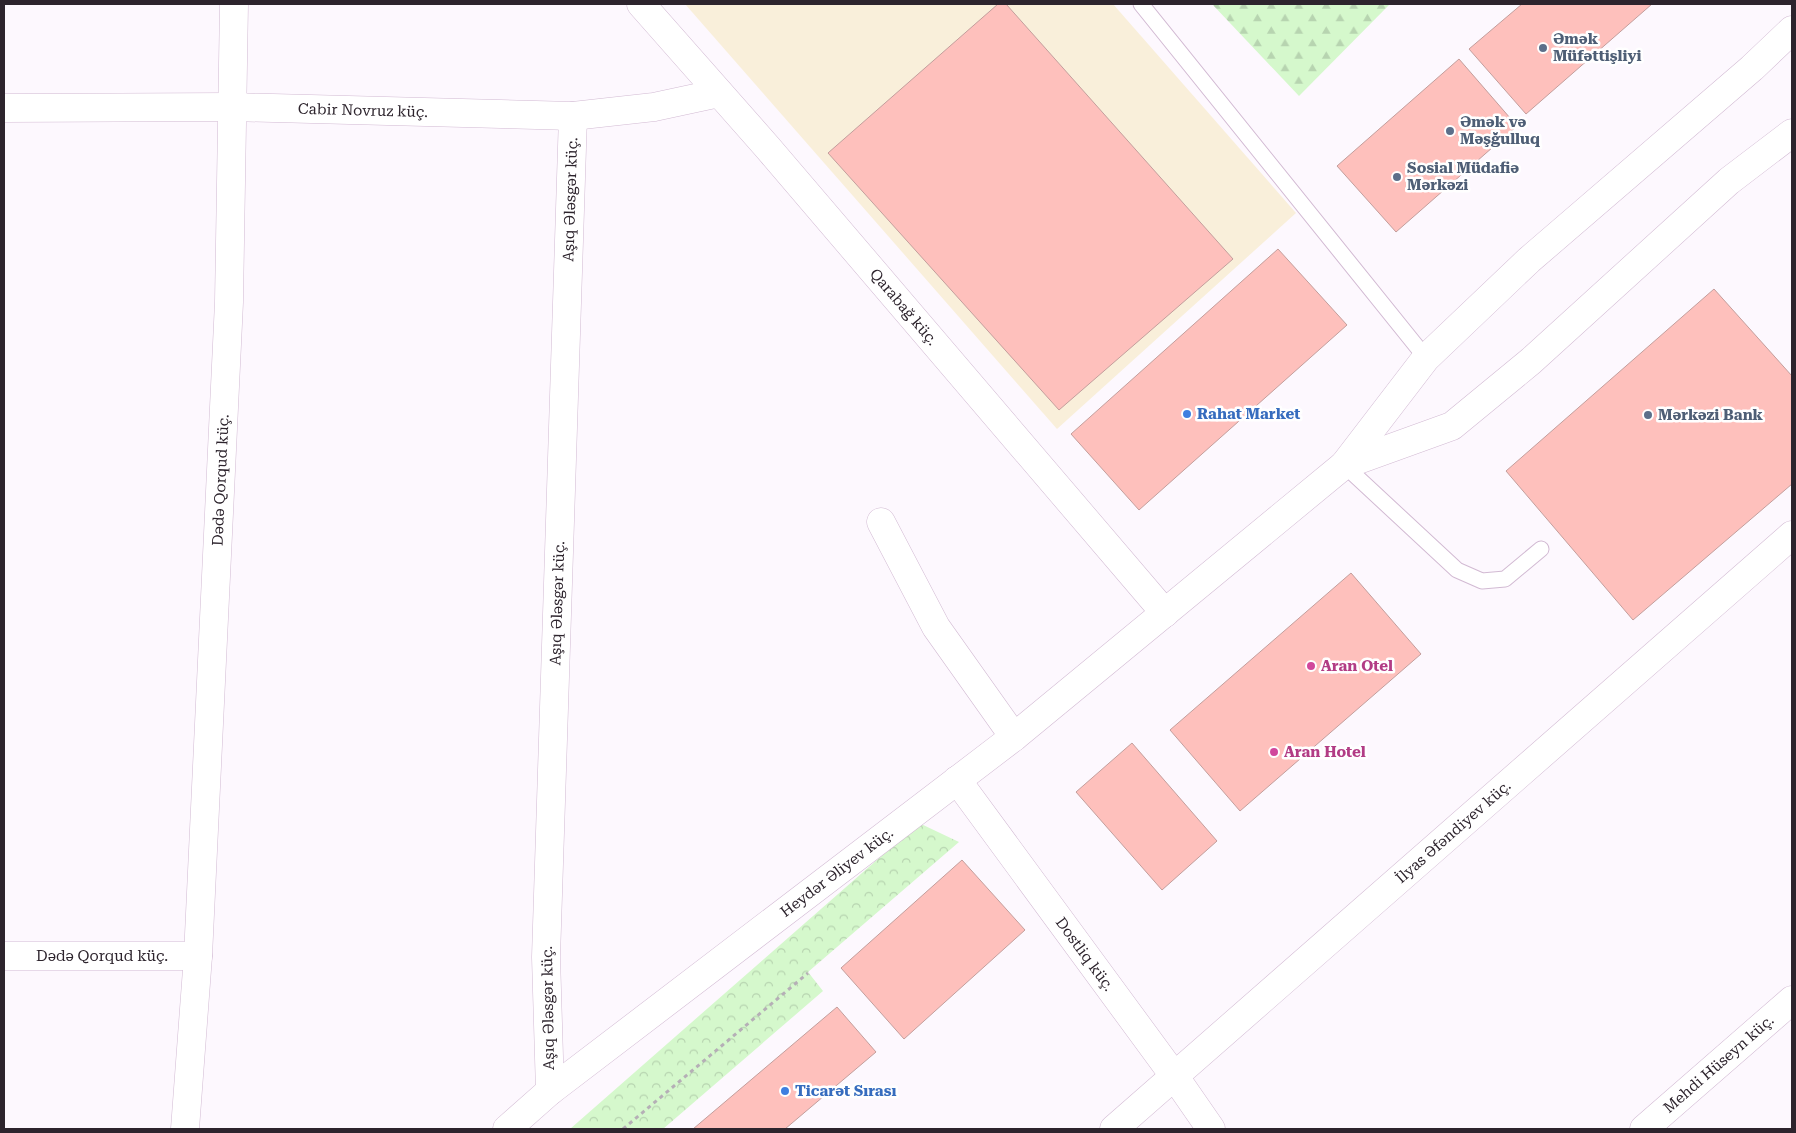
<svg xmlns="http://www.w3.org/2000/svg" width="1796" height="1133" font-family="'Roboto Serif',serif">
	<defs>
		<pattern id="forest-firs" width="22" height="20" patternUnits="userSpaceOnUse" patternTransform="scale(1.25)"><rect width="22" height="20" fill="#d5f8cc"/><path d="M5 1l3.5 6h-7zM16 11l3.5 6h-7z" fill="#b7d4b0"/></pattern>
		<pattern id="park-crowns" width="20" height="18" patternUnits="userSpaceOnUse" patternTransform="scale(1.25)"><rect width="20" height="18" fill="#d5f8cc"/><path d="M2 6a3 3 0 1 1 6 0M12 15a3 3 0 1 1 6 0" fill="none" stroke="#b7d4b0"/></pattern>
	</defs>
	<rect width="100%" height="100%" fill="#fdf8fe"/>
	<!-- industrial -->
	<polygon fill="#f9efda" points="685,4 1113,4 1296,213 1057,429"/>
	<!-- forest -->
	<polygon fill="url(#forest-firs)" points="1212,4 1390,4 1299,96"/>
	<!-- park -->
	<polygon fill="url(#park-crowns)" points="919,823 959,842 808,972 823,991 663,1129 570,1129"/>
	<!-- building -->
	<g fill="#fec0bc" stroke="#c39e9c">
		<polygon points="998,4 1006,4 1233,259 1059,410 828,153"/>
		<polygon points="1522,4 1652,4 1526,114 1469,49"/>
		<polygon points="1459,59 1517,126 1396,232 1337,166"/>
		<polygon points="1278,249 1347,325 1139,510 1071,434"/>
		<polygon points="1714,289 1792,376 1792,484 1633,620 1506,471"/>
		<polygon points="1351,573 1421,654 1240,811 1170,730"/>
		<polygon points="1132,743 1217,841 1162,890 1076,792"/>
		<polygon points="962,860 1025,930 904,1039 841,968"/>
		<polygon points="837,1007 876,1052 785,1129 693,1129"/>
	</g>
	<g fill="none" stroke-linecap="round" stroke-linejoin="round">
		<!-- lane casing -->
		<g stroke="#d2bad3" stroke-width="17">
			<g id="lane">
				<polyline points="1141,4 1426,358"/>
				<polyline points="1344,465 1457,570 1482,581 1505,579 1541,549"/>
			</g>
		</g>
		<!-- street casing -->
		<g stroke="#d2bad3" stroke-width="29">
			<g id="street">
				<path id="s1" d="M641,4L768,148L1165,613"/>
				<path id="s2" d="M4,108L232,107L573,116L654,107L719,93"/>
				<polyline points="881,522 936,627 1014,737"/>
				<path id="s3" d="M957,780L1175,1077L1211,1129"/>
				<path id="s4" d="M4,956H198"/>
				<path id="s5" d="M550,1091L546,957L573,116"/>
				<path id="s6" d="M185,1129L198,956L229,302L234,4"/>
				<path id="s7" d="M1114,1129L1792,535"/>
				<path id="s8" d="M1644,1129L1792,1000"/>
			</g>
		</g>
		<!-- highway casing -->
		<g stroke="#d2bad3" stroke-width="29">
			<g id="highway">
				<polyline points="1344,465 1452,426 1531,361 1729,181 1792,133"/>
				<path id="s9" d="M507,1129L550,1091L1014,737L1344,465L1426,358L1529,260L1752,68L1792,30"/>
			</g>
		</g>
		<!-- path -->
		<polyline stroke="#b5afb6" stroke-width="3" stroke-dasharray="4 4" stroke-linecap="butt" points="623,1129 808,973"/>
		<!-- lane -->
		<use href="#lane" stroke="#fff" stroke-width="15"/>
		<!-- street -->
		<use href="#street" stroke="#fff" stroke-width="28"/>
		<!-- highway -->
		<use href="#highway" stroke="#fff" stroke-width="28"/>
	</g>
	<!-- markers -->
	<g fill="#5c6f8a" stroke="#fff" stroke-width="2">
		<circle cx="1543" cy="48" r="5"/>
		<circle cx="1450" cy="131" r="5"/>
		<circle cx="1397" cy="177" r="5"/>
		<circle cx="1648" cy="415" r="5"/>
	</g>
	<g fill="#3f7fe0" stroke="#fff" stroke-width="2">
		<circle cx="1187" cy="414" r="5"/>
		<circle cx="785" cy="1091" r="5"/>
	</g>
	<g fill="#d1479c" stroke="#fff" stroke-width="2">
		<circle cx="1311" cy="666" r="5"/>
		<circle cx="1274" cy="752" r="5"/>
	</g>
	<g text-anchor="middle" stroke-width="5" stroke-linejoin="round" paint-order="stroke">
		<!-- service labels -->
		<g font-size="15" font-weight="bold" fill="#4e5e75" stroke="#fff" text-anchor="start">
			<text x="1553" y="44">Əmək<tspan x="1553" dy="17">Müfəttişliyi</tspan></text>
			<text x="1460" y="127">Əmək və<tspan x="1460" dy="17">Məşğulluq</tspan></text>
			<text x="1407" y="173">Sosial Müdafiə<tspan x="1407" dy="17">Mərkəzi</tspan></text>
			<text x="1658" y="420">Mərkəzi Bank</text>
		</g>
		<!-- street labels -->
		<g font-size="15" fill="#2d242d" stroke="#fff">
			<text dy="5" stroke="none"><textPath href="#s2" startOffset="359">Cabir Novruz küç.</textPath></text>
			<text dy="5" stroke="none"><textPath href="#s5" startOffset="892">Aşıq Ələsgər küç.</textPath></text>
			<text dy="5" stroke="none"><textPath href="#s1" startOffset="401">Qarabağ küç.</textPath></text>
			<text dy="5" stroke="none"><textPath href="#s6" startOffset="650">Dədə Qorqud küç.</textPath></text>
			<text dy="5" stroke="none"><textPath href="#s5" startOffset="488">Aşıq Ələsgər küç.</textPath></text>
			<text dy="5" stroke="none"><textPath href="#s7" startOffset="451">İlyas Əfəndiyev küç.</textPath></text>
			<text dy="5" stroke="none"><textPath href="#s9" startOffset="418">Heydər Əliyev küç.</textPath></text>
			<text dy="5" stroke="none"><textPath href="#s3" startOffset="216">Dostliq küç.</textPath></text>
			<text dy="5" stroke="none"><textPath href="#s4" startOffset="98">Dədə Qorqud küç.</textPath></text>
			<text transform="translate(548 1008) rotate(-91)" y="5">Aşıq Ələsgər küç.</text>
			<text dy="5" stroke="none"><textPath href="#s8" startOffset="99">Mehdi Hüseyn küç.</textPath></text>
		</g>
		<!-- shop labels -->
		<g font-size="15" font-weight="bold" fill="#366cbe" stroke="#fff" text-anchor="start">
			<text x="1197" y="419">Rahat Market</text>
			<text x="795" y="1096">Ticarət Sırası</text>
		</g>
		<!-- hotel labels -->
		<g font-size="15" font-weight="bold" fill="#b23c85" stroke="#fff" text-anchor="start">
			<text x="1321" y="671">Aran Otel</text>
			<text x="1284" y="757">Aran Hotel</text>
		</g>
	</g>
	<!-- border -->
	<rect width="1796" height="1133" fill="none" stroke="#2d242d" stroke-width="10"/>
</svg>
